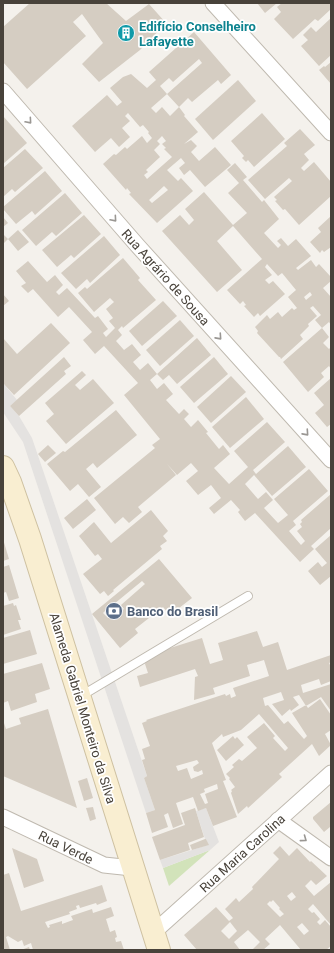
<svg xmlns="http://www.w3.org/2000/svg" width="334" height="953" font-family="Roboto,sans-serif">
	<rect width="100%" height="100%" fill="#f4f1ec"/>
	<!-- garden -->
	<polygon fill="#d2e3ba" points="210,850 169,886 163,868"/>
	<!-- parking -->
	<g fill="#e4e2e0">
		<polygon points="3,383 17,400 10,406 19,416 32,438 147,776 144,778 155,810 146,813 23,442 3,412"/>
		<polygon points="206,808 219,842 210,850 163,868 160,860 208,845 206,839 205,839 196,811"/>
	</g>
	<!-- building -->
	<g fill="#d5cdc2" fill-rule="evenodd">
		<polygon points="30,3 106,3 126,21 149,4 166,23 140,50 99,82 82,64 103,43 82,14 73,22 86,36 27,89 3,62 3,27"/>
		<polygon points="257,3 277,3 265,13"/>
		<polygon points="282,3 331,3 331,9 318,21 315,19 293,39 274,19 281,12 277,7"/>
		<polygon points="331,18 331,55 319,66 301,46 308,40 303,35 311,27 316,32"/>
		<path d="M194,32L231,75L221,84L218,80L192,102L188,98L179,107L167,94L202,63L199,59L173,82L169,78L160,86L167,94L151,108L156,113L162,107L170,116L179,107L185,115L184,116L198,132L184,144L191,140L197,146L191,152L199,161L215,147L231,165L205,187L190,170L184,175L179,168L185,163L181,158L167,170L178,181L181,178L193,191L157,223L129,194L131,193L127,188L126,190L103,164L114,154L116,155L125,147L127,149L142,136L147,143L152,138L148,133L149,132L143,125L140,127L128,113L125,116L130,121L122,128L130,137L119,147L111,138L95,152L72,126L107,95L117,106L122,102L110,88L123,77L131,74L147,88L156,80L149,72ZM162,136L166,141L162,144L166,148L164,149L172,157L147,179L144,175L148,172L146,170L160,157L154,150L160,144L157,141ZM164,186L168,190L152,203L149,200Z"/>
		<polygon points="331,62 331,84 319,70 324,66 325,67"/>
		<polygon points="238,80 256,101 213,140 195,119"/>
		<polygon points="262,113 285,139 254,167 248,160 246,162 242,158 244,156 231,141"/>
		<polygon points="3,116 27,143 3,164"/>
		<polygon points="300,129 315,145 304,154 309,160 301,168 304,171 314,162 331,182 331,196 299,225 285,209 283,210 275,201 277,200 274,197 292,181 289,178 265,199 248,180 287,146 284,143"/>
		<polygon points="25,149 43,168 15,192 12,189 3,197 3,168"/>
		<path d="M235,163L247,177L243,180L262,202L264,200L279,219L264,233L278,248L281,245L277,241L281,238L288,246L296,239L311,256L296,268L298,270L311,260L316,267L319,264L331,277V281L323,288L331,297V325L329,322L322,328L315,320L321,315L313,306L310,308L317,316L308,324L309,326L300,335L303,339L281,359L280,357H279L257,333L258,331L255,327L267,315L270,319L278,312L282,317L292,308L294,310L297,308L288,297L296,290L282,273L278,276L267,264L265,267L272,275L265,280L269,284L273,281L285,294L260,316L258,313L254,317L244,306L246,305L243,301L240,304L227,290L262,259L233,226L217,241L242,270L217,292L162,231L180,215L189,225L194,220L185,209L204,192L233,225L247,213L228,193L239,183L227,170ZM310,292L312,295L306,300L304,297Z"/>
		<polygon points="45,171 62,191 35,215 32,211 16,224 3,209 3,207"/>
		<polygon points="65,193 82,213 56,236 52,232 36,246 22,230"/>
		<polygon points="84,215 101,234 74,258 71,255 57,267 42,250"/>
		<polygon points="331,216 331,247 324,252 322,250 320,253 310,242 321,232 318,228"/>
		<polygon points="3,217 8,223 3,227"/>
		<polygon points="18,230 29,242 18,251 8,239 3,244 3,234 8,239"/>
		<polygon points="104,236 120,255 90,283 87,279 76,289 61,273"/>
		<polygon points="123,258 140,278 138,280 156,300 123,328 122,326 118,330 122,335 116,341 124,350 132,344 141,355 133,362 140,370 148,363 157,374 150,380 157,389 164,383 173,394 166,400 179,414 184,409 189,414 184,419 191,427 198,420 208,432 206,433 219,449 223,445 230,454 214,468 229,484 248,467 234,451 267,422 285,442 253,470 256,474 288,446 306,467 272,496 254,475 245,484 258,499 266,492 273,500 264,508 278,523 288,515 274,499 309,469 328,491 293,521 296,525 289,531 301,545 305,541 297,531 302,527 300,524 302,522 301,520 331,494 331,528 311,546 314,549 300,562 255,513 245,521 238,512 240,510 231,500 214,514 209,508 221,498 211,485 198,495 186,481 198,471 191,463 177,475 167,464 176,475 138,507 142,512 129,523 123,517 115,524 94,498 155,448 152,445 160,439 124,395 138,383 104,346 95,354 83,340 92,332 69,307 58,317 33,289 28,293 21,286 26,283 16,271 28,261 47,282 55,275 63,285 56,292 59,295 67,288 95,318 98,316 108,329 103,333 106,337 115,328 109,321 113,318 106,309 114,302 110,298 94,312 78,293 85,287 87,289"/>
		<polygon points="3,294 9,301 3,306"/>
		<polygon points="163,301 177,316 142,346 129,331"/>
		<polygon points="180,320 194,336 160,366 146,350"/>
		<polygon points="51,323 70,343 14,395 3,383 3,338 17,354"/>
		<polygon points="322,328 329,337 323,343 329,349 331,347 331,369 329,366 321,373 324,377 308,392 283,362"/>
		<polygon points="197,338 211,355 177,384 169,375 163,380 157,374"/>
		<polygon points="64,357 71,366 64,371 66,374 19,416 10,406"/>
		<polygon points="214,357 228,374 194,403 180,387"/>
		<polygon points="82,371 86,375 75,385 80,390 93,379 114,403 66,444 46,421 54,414 45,403"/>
		<polygon points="231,376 246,392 211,423 197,407"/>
		<polygon points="331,378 331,424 327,427 315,413 324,405 314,393"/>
		<polygon points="246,397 264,419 230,448 212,427"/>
		<polygon points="116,410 137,435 97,468 93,463 86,469 101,487 89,497 78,484 70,491 47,464 63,451 65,452"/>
		<polygon points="48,445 56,453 45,462 38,454"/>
		<polygon points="87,499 96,510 73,529 64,518"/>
		<polygon points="151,510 168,531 163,536 167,541 160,546 162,549 113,590 114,591 108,596 104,591 100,594 83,574 102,559 98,554 95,556 79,536 94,522 111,543"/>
		<polygon points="331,535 331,576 320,585 308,571 318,562 322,567 327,563 315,549"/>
		<polygon points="3,539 9,559 3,561"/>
		<path d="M159,559L192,598L170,615L163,607L135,629L138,633L120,648L92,614ZM142,581L145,584L121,605L124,609L120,612L114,604ZM107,609L112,615L108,618L103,613Z"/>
		<polygon points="9,565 19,598 9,601 6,592 3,593 3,567"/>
		<polygon points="13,603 14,606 16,605 21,620 18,620 21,629 3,635 3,606"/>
		<polygon points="30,630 37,654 3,664 3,638"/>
		<path d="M257,631L263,647L278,642L287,670L331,655V662L329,663L331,667V681L321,685L319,679L301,685L303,693L331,684V711L321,697L306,706L299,695L293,697L299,705L291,711L290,709L282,716L272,704L284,700L281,692L263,698L265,706L268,705L284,724L288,721L304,739L307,736L292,713L306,705L308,708L320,699L331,715V730L325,734L331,745L319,756L312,744L279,774L282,777L248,808L247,806L238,814L231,793L232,791L231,790L235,787L229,779L230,778L226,774L234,767L232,765L239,759L242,761L257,748L247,737L264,723L275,736L273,738L285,751L288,748L259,714L241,730L223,737L222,734L212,743L226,780L223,781L237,817L213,826L206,808L198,811L193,797L176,803L183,824L173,828L168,813L164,815L168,827L152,833L146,813L155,810L144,778L147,776L142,760L145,759L142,749L150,746L142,723L147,721L146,720L225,694L226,696L230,694L231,698L236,696L233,688L269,676L264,660L247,665L250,676L213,688L215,694L194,700L195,677L198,676L195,669L140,687L137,676L148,673L145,664L147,658L151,654L202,638L210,664L223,660L218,643ZM197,760L199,763L193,767L194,771L198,772L202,770L203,774L191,779L187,768L178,771L176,766ZM217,784L218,789L205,794L208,803L205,804L200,794L205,792L204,789Z"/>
		<polygon points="42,663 50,689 35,694 37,702 11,711 8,701 3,703 3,674"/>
		<polygon points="48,709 77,808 3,776 3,720 6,729 21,724 19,718"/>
		<polygon points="233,736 235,739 237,737 244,745 226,761 217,750"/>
		<polygon points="87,778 93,798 84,801 78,781"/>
		<polygon points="331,802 331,828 330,827 324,832 313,819 313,817"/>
		<polygon points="93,807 96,819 90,821 86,808"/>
		<polygon points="195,808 204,837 188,843 190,850 160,860 152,837 185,825 181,813"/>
		<polygon points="205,839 206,839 209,845 192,850 190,845"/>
		<path d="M280,846L289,856L297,848L310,862L311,861L327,876L316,885L311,880L305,886L314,896L331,882V925L313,904L308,909L312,913L314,912L320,919L317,922L320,925L325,920L331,927V946L326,950H301L280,925L265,939L270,944L263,950H252L260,942L248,930L234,942L240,950H197L184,935L216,907L229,921L233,918L225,909L236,898L239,902L253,889L252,887L279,859L273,853ZM292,892L296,897L291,901L287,896ZM273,900L280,908L279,909L284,914L280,917L267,904L270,901L271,902ZM230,922L237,931L229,939L221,931ZM302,923L309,931L304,935L297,927Z"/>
		<polygon points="12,848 37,859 44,881 24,888"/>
		<polygon points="9,873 21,911 102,885 107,901 97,905 96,903 80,908 79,905 76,906 77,909 69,912 70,914 45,922 48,928 50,927 49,925 62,921 62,924 73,920 71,916 92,909 93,913 111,907 114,916 106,919 110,932 115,930 117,937 115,938 116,942 121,941 124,950 33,950 31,943 24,946 22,940 18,942 8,936 6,937 10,950 3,950 3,875"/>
		<polygon points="29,947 30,950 21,950"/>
	</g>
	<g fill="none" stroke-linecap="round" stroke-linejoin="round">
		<!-- lane casing -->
		<g stroke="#bfb9af" stroke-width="10">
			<polyline id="lane" points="81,696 248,596"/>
		</g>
		<!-- street casing -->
		<g stroke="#bfb9af" stroke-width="17">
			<g id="street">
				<polyline points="213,3 331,133"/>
				<polyline points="3,91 137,245 331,460"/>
				<polyline points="3,817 104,865 132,868"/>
				<polyline points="278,820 331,858"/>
				<polyline points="154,932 331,773"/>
			</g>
		</g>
		<!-- secondary casing -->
		<g stroke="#cec1a1" stroke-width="24">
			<polyline id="secondary" points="3,467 10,482 30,539 159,950"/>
		</g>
		<!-- lane -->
		<use href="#lane" stroke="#fff" stroke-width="8"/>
		<!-- street -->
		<use href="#street" stroke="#fff" stroke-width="15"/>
		<!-- secondary -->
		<use href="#secondary" stroke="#f9eed1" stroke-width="22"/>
	</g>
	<!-- one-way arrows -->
	<defs><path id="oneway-chevron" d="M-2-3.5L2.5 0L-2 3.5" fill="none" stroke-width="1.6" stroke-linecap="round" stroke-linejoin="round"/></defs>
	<g stroke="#9a9793">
		<use href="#oneway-chevron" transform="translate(29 121) rotate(49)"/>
		<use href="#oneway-chevron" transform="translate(114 219) rotate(49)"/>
		<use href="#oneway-chevron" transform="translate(219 337) rotate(48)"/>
		<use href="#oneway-chevron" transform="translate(306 433) rotate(48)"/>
		<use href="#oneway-chevron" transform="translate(304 839) rotate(36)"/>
	</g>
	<!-- icons -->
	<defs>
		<g id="building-disc" transform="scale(0.9)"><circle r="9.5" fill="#0f9aa8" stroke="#fff"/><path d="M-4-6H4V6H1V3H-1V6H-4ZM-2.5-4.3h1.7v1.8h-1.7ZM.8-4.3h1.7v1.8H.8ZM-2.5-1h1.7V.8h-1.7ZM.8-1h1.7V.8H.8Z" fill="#fff"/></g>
		<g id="bank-disc" transform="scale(0.9)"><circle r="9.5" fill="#5c6f8a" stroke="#fff"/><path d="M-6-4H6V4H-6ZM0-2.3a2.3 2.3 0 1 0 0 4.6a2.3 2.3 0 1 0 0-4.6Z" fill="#fff"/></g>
	</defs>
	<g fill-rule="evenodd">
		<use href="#building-disc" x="126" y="33"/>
		<use href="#bank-disc" x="114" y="611"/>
	</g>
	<g text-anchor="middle" stroke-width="3.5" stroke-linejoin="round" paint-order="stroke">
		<!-- culture labels -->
		<g font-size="13" font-weight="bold" fill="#0d838f" stroke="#fff" text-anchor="start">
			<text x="139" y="31">Edifício Conselheiro<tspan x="139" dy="15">Lafayette</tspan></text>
		</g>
		<!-- street labels -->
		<g font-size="13" fill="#48423a" stroke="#fff">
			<text transform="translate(166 277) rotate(48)" y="5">Rua Agrário de Sousa</text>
			<text transform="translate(83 708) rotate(73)" y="5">Alameda Gabriel Monteiro da Silva</text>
			<text transform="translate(66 847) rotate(26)" y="5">Rua Verde</text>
			<text transform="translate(242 853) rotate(-42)" y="5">Rua Maria Carolina</text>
		</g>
		<!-- service labels -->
		<g font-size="13" font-weight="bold" fill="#4e5e75" stroke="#fff" text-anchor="start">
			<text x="127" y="616">Banco do Brasil</text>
		</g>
	</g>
	<!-- border -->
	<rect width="334" height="953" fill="none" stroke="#48423a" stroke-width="8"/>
</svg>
